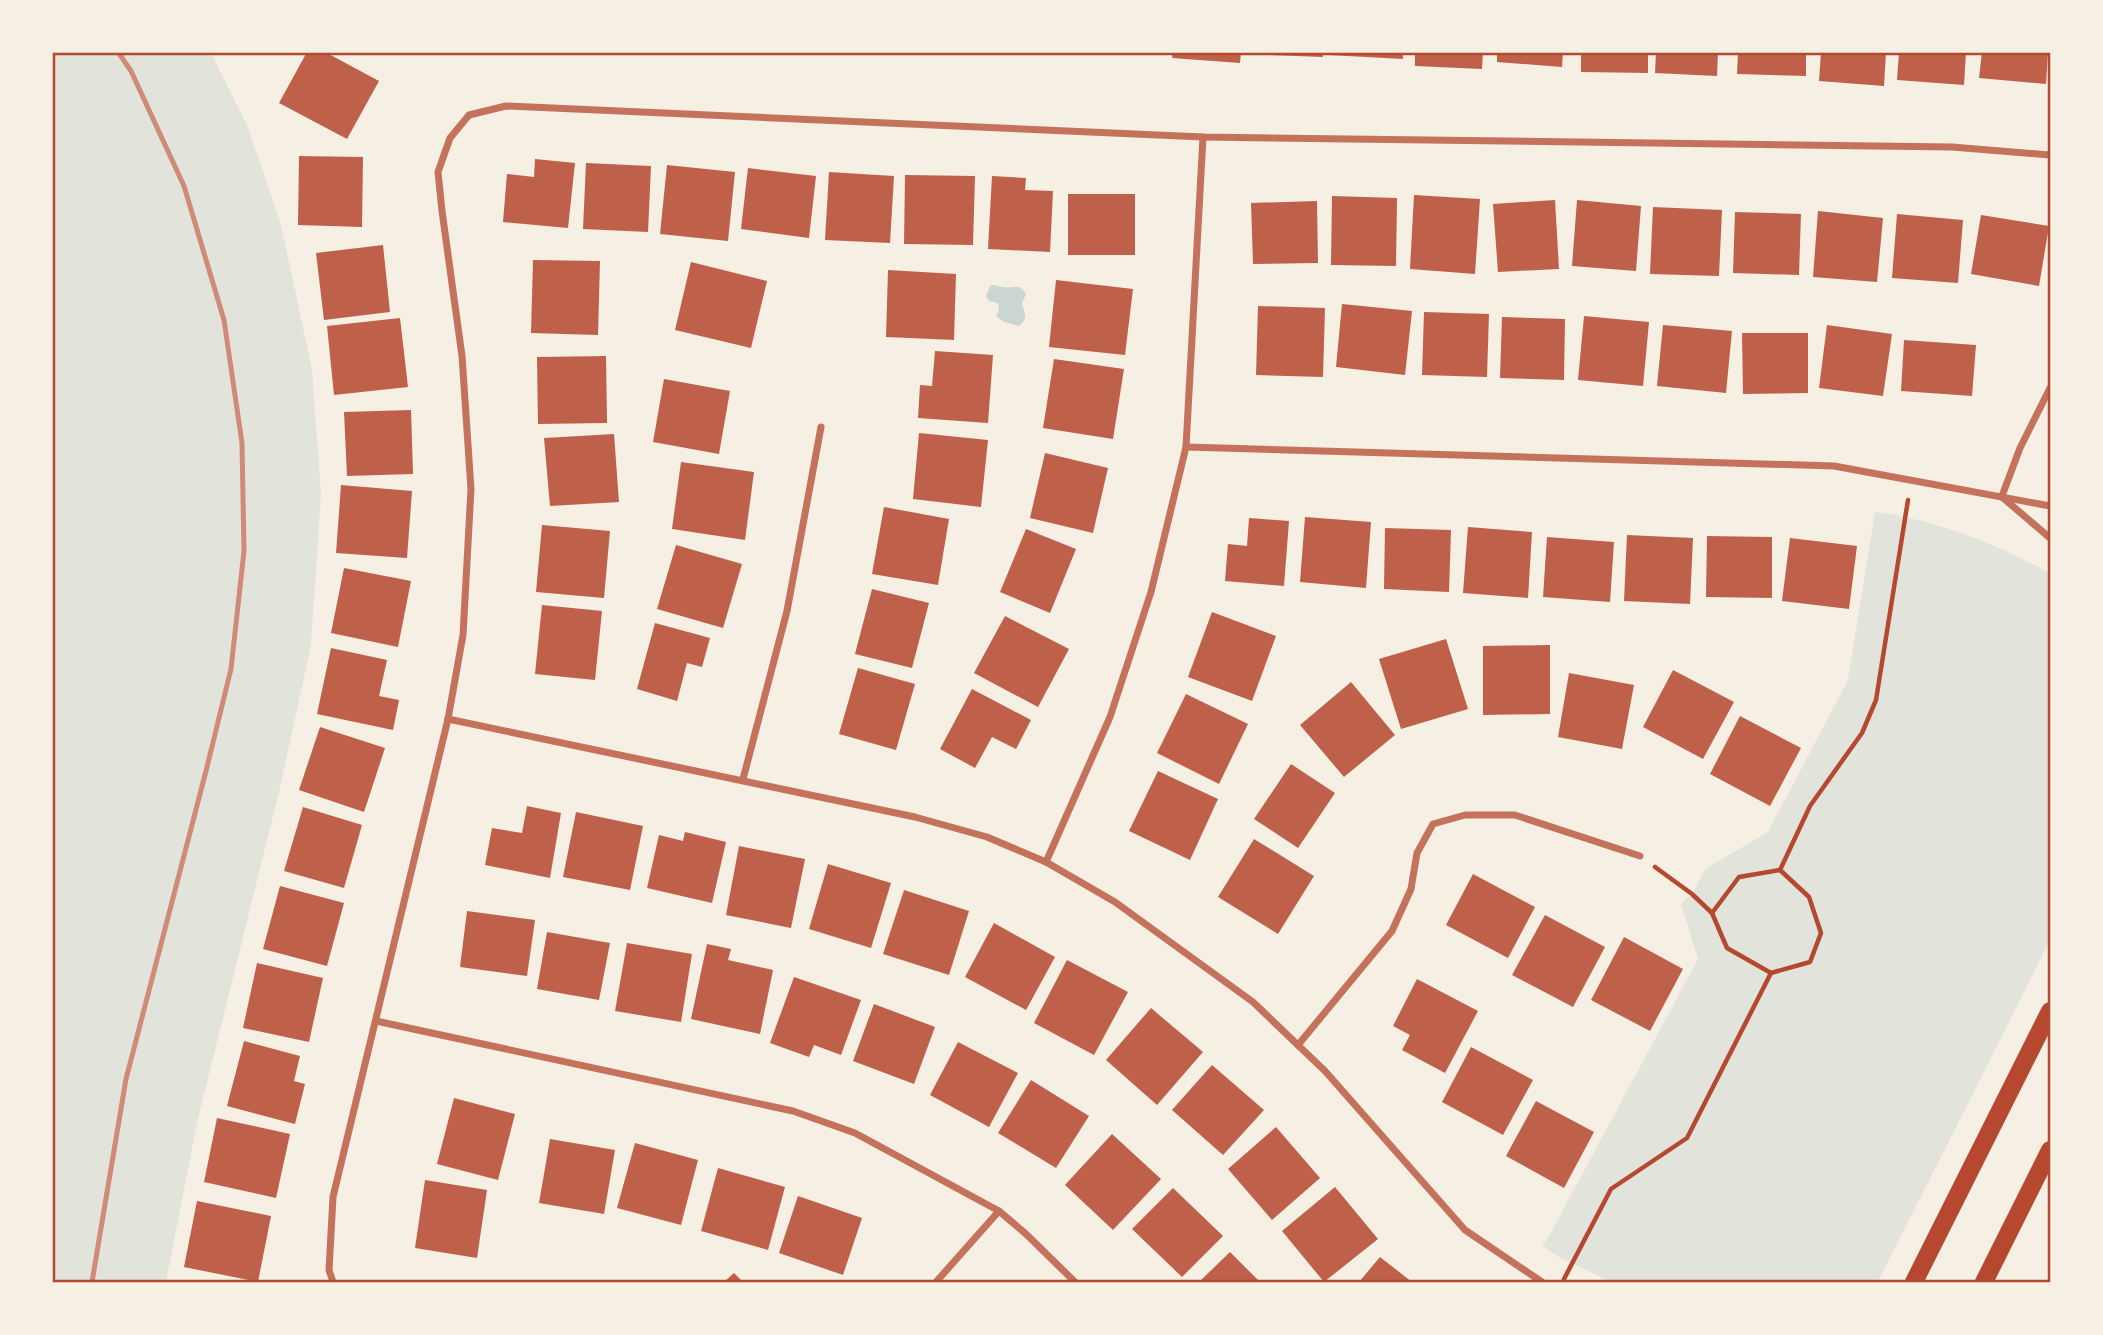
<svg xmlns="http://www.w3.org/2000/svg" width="2103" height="1335" font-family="Signika,sans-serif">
	<rect width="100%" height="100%" fill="#f6efe4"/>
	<!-- green -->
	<g fill="#e2e4dc">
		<polygon points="52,53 211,53 247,125 280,221 312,369 321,494 311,645 279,792 197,1123 166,1282 53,1282"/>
		<path d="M1875,512C1938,520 1995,544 2050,573V940L1878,1282H1611L1559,1257L1542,1246L1549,1236L1698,959L1681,904L1692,894L1705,869L1768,832L1848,680Z"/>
	</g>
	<!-- water -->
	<path fill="#c9d6d2" d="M993,285C996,285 1000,287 1003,287C1014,289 1019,282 1026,294L1022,303C1024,313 1029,317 1019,326L1004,322L996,316L999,310L998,303L989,301L986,296L990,286Z"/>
	<!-- building -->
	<g fill="#bf614a">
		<polygon points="307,52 325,52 379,81 347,139 279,103"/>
		<polygon points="1173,52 1241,52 1240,63 1172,58"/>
		<polygon points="1270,52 1323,52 1323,57 1270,55"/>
		<polygon points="1329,52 1403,52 1403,59 1329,55"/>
		<polygon points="1415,52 1483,52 1482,69 1415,66"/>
		<polygon points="1497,52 1563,52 1562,67 1497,62"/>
		<polygon points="1581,52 1648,52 1648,73 1581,72"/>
		<polygon points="1656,52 1718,52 1717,76 1655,73"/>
		<polygon points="1738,52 1806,52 1806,76 1737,74"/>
		<polygon points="1821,52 1886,52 1884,86 1819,81"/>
		<polygon points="1899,52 1966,52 1964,85 1897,80"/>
		<polygon points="1982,52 2048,52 2046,84 1979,78"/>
		<polygon points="299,156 363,157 362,227 298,225"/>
		<polygon points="535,159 575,163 568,228 503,222 507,174 534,177"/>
		<polygon points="586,163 651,166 648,232 583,229"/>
		<polygon points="667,165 735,172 728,241 660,234"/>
		<polygon points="748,168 816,176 809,238 741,229"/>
		<polygon points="829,172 894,176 890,243 825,240"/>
		<polygon points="905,175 975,176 973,245 904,244"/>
		<polygon points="992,176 1026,178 1025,190 1053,191 1050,252 988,249"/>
		<rect x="1068" y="194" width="67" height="61"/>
		<polygon points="1414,195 1480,199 1475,274 1410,269"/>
		<polygon points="1332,196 1397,198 1396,266 1331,265"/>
		<polygon points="1555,200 1559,269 1498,272 1493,204"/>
		<polygon points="1577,200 1641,206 1636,271 1572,266"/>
		<polygon points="1317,201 1318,263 1253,264 1251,203"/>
		<polygon points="1653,207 1722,210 1719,276 1650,274"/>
		<polygon points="1818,211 1883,218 1877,282 1813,277"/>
		<polygon points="1735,212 1801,214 1799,275 1733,273"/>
		<polygon points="1897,214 1963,220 1958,283 1892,278"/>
		<polygon points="1981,215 2049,226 2039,286 1971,274"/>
		<polygon points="383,245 390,312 324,320 316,253"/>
		<polygon points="533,260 600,261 598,335 531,333"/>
		<polygon points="691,262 767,281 751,348 675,330"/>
		<polygon points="888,270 956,274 954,340 886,337"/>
		<polygon points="1056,280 1133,289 1125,355 1049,347"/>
		<polygon points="1342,304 1412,311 1405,375 1336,367"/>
		<polygon points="1258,306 1325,308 1323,377 1256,375"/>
		<polygon points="1424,312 1489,314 1487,377 1422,375"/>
		<polygon points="1584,316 1649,322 1643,386 1578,380"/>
		<polygon points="1502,317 1565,319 1564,380 1500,378"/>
		<polygon points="400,318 408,387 334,395 327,326"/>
		<polygon points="1663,325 1732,331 1726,393 1657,386"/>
		<polygon points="1827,325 1892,334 1883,396 1819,388"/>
		<polygon points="1742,333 1808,333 1808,393 1743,394"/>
		<polygon points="1904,340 1976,345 1972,396 1901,391"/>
		<polygon points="935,351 993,355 988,423 918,418 920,385 932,386"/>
		<polygon points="606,356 607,423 538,424 537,357"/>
		<polygon points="1054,359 1124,369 1113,439 1043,428"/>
		<polygon points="664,379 730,391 719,454 653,442"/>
		<polygon points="411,410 413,474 347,476 344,412"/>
		<polygon points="919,433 988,440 981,507 913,499"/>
		<polygon points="614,434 619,502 550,506 544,438"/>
		<polygon points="1045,453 1108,468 1093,533 1030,518"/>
		<polygon points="681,462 754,472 745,540 672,529"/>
		<polygon points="341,485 412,491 407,558 336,553"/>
		<polygon points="884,507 949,519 938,585 872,574"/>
		<polygon points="1305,517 1371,522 1366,588 1300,582"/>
		<polygon points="1249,518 1289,521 1284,586 1225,581 1228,544 1247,546"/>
		<polygon points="542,525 610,531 604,598 536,592"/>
		<polygon points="1468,527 1532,532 1528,598 1463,593"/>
		<polygon points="1385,528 1451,530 1449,592 1384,589"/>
		<polygon points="1026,529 1076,549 1050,613 1000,592"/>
		<polygon points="1627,535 1693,538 1690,604 1624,601"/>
		<polygon points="1707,536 1772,537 1772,598 1706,597"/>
		<polygon points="1547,537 1614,542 1610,602 1543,597"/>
		<polygon points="1790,538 1857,546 1849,609 1782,601"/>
		<polygon points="676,545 742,564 723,628 657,609"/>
		<polygon points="344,568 411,581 398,647 331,633"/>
		<polygon points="872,589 929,603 912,668 855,654"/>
		<polygon points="542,605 602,611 595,680 535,674"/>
		<polygon points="1212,612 1276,636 1252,701 1188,677"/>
		<polygon points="1005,616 1069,649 1038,707 974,673"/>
		<polygon points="655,623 710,638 702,667 687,663 677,701 637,689"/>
		<polygon points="1446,639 1468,709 1401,729 1379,659"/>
		<polygon points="1550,645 1550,714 1483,715 1483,646"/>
		<polygon points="331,648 387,660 379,696 399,700 393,730 317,714"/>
		<polygon points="858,668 915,684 896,750 839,734"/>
		<polygon points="1673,670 1734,702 1703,759 1643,727"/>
		<polygon points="1569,673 1634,685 1622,749 1558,737"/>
		<polygon points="1351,682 1395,735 1344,777 1300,725"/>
		<polygon points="972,689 1031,720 1016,749 992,737 975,768 940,749"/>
		<polygon points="1186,694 1248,724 1219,784 1157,753"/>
		<polygon points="1740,716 1801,748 1770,806 1710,774"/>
		<polygon points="320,727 385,748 364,812 299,790"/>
		<polygon points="1291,764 1335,793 1298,848 1254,819"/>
		<polygon points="1158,771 1218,799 1190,860 1129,831"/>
		<polygon points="527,806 561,813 550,878 485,865 492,828 522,833"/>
		<polygon points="303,807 362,825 344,888 284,871"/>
		<polygon points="576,812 643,826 630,890 563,877"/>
		<polygon points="685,832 726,842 712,903 647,888 659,835 683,841"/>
		<polygon points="1254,839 1314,876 1278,934 1218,897"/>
		<polygon points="739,846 805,859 791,928 726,915"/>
		<polygon points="828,864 891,883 871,948 809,929"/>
		<polygon points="1473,874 1535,907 1508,958 1446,925"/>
		<polygon points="280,886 344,903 327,966 263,949"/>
		<polygon points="904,890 969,911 949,975 883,954"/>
		<polygon points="467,911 535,920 527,976 460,967"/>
		<polygon points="1545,915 1605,947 1573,1007 1512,975"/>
		<polygon points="994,923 1055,957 1026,1010 965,977"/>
		<polygon points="547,932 610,943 599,1000 537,989"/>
		<polygon points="1624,937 1683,969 1650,1031 1591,1000"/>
		<polygon points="627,943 692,954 681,1022 615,1011"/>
		<polygon points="707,944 731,949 728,960 773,970 760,1034 691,1019"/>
		<polygon points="1067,960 1128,992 1094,1055 1034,1023"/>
		<polygon points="257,963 323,978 309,1042 243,1028"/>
		<polygon points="794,977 861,1000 841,1055 814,1045 809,1057 770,1043"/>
		<polygon points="1417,979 1478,1011 1445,1073 1402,1050 1410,1035 1393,1026"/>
		<polygon points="874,1004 935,1027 914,1084 853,1061"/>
		<polygon points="1151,1008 1203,1052 1157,1105 1106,1060"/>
		<polygon points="244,1041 300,1056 294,1081 305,1084 295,1124 227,1106"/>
		<polygon points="958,1042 1018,1073 989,1127 930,1095"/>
		<polygon points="1471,1047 1533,1080 1503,1135 1442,1102"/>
		<polygon points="1212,1065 1264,1110 1223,1155 1172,1110"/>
		<polygon points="1031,1080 1089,1116 1056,1168 998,1133"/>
		<polygon points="454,1098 515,1114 498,1180 437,1164"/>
		<polygon points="1536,1101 1594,1132 1564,1188 1506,1156"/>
		<polygon points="217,1118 290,1134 276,1198 204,1182"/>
		<polygon points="1276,1127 1320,1178 1272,1220 1228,1169"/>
		<polygon points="1112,1134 1161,1179 1113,1230 1065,1185"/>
		<polygon points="550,1139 615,1150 604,1214 539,1203"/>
		<polygon points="635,1143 698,1160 681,1225 617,1208"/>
		<polygon points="718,1168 785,1187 768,1250 701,1231"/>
		<polygon points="425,1180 487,1190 477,1258 415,1248"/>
		<polygon points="1335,1187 1378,1239 1324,1282 1282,1231"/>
		<polygon points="1173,1188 1223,1236 1182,1277 1132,1229"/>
		<polygon points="798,1196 862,1218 843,1275 779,1253"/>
		<polygon points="197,1201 271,1216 258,1282 184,1267"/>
		<polygon points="1230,1252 1260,1282 1199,1282"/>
		<polygon points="1380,1257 1412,1282 1359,1282"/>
		<polygon points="734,1273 743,1282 724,1282"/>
	</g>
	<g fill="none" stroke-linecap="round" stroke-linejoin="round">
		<!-- path -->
		<g stroke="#b5482f" stroke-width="4.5">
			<polyline points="1712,913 1739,877 1780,870 1810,806 1862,733 1876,700 1908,500"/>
			<polyline points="1771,973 1810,962 1821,933 1809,897 1780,870"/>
			<polyline points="1564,1279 1611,1189 1687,1138 1771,973 1727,948 1712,913 1692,894 1655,867"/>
		</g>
		<!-- minor -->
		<g stroke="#c5725c" stroke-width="7">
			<polyline points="1186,447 1834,466 2050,506"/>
			<polyline points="2002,496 2020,448 2050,388"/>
			<polyline points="2002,497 2050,538"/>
			<polyline points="448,719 915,817 987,837 1046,862 1115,902 1253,1002 1325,1071 1465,1230 1542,1282"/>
			<polyline points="743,779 787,611 821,427"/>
			<polyline points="1046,862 1110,717 1151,592 1186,447 1203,137"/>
			<polyline points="376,1021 793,1111 855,1133 999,1211 1026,1234 1075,1282"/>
			<polyline points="1298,1045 1392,931 1411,889 1417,853 1433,824 1465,815 1515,815 1640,856"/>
			<polyline points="333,1282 329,1270 333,1197 448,719 463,635 471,489 462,356 442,211 438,172 450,138 469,115 506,106 1203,137 1952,147 2050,155"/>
			<polyline points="936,1282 999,1211"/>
		</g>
		<!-- primary -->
		<g stroke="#b5482f" stroke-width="18">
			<polyline points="1914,1282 2050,1011"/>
			<polyline points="1984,1282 2050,1150"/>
		</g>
		<!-- rail -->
		<polyline stroke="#cf8b77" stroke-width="5" points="92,1282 126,1079 206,771 231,669 244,551 242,443 224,320 184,186 131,71 118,52"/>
	</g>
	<!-- border -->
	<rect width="2103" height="1335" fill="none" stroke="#f6efe4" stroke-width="108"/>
	<rect x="54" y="54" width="1995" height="1227" fill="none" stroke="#b5482f" stroke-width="2.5"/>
</svg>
